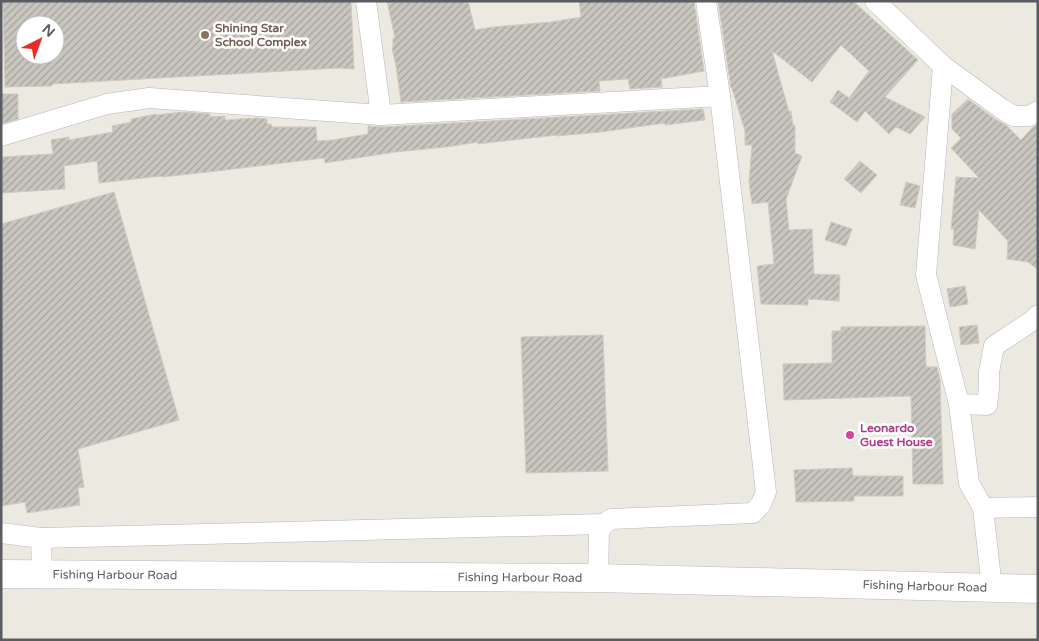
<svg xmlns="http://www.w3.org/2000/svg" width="1039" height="641" font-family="'Varela Round',sans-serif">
	<defs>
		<pattern id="building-hatch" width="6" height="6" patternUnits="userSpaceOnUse" patternTransform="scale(1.25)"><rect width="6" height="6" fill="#c9c5bf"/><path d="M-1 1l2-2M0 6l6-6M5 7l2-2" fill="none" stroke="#a6a39f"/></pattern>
	</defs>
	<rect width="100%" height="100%" fill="#ece9e0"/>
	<!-- building -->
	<g fill="url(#building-hatch)" stroke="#d1cabe" fill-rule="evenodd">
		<path d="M3,1H351L354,69L340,68L52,84V86L5,87ZM25,25H58L59,55H25Z"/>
		<polygon points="387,1 468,1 475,30 493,27 551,22 581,17 579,1 694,1 704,71 661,79 662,87 630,89 628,79 599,81 600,91 401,102 396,66 392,48 393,47 393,38 395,38"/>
		<polygon points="718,1 853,1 918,60 885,97 925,117 910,134 896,127 889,134 865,111 857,122 830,102 838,90 849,98 869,71 841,45 812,82 772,51 789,112 791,111 793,125 795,125 795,153 802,156 786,199 789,230 812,229 814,274 840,275 839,301 808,299 808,305 761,304 757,266 774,264 768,202 752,204 749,182 752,145 745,145 745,131 732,88 731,88"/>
		<polygon points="1,94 18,94 18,119 1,124"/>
		<polygon points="968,99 995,119 1006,125 1021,140 1033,127 1038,125 1038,270 1028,262 1007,259 1008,241 979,210 975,249 953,245 954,229 951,229 956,177 979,178 951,148 961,138 952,129 952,114"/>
		<polygon points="703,109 705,120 665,125 665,123 600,132 557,136 557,135 478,144 478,142 446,147 395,152 325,163 324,158 217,171 162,177 161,176 99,183 97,161 64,166 65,189 1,193 1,157 53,154 51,140 69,137 69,140 113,132 112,126 131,122 131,119 156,114 156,115 182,112 210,114 210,117 225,116 225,120 256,118 267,119 267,124 271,124 272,127 316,127 317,141 333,140 368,134 368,126 382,127"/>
		<polygon points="860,161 877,175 861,193 844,179"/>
		<polygon points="906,182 920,186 915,208 900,205"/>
		<polygon points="114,192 179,420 78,449 84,487 78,488 80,505 27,513 25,502 1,506 1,224"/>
		<polygon points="831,222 852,229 846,246 825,240"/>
		<polygon points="965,286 968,304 950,307 947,289"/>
		<polygon points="977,325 979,343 961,345 959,327"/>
		<polygon points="925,326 926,367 937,367 940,379 943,484 913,484 911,396 784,400 783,364 832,363 832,331 841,331 841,327"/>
		<polygon points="603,335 608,471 526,473 521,337"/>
		<polygon points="852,468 853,476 903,476 903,496 854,496 854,501 796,502 794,470"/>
	</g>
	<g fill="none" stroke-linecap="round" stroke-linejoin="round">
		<!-- street casing -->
		<g stroke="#b3b7bb" stroke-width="21">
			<g id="street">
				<polyline points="706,1 720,96"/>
				<polyline points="875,1 943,66 926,275 959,404 969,483 983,508 992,588"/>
				<polyline points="943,66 1002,109 1014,116 1029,116 1038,111"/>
				<polyline points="381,115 720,96 766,492 761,504 753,513 611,519 604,524 599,531 598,578"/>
				<polyline points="1,136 107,104 149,98 381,115 366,1"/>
				<polyline points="959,404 987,405 989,388 989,372 994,346 1032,321 1038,315"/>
				<polyline points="983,508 1038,507"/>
				<polyline points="1,533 41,538 42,573"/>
				<polyline points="41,538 604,524"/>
			</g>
		</g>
		<!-- secondary casing -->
		<g stroke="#b4b8bd" stroke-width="29">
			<g id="secondary">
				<path id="s1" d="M1,574L598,578L1038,589"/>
			</g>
		</g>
		<!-- street -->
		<use href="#street" stroke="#fff" stroke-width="20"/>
		<!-- secondary -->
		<use href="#secondary" stroke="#fff" stroke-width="28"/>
	</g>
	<!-- markers -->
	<circle fill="#8d6e63" stroke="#fff" stroke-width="2" cx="205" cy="35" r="5"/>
	<circle fill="#d1479c" stroke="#fff" stroke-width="2" cx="850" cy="435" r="5"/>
	<g text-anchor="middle" stroke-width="5" stroke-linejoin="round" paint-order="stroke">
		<!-- education labels -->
		<g font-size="12" font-weight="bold" fill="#785e54" stroke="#fff" text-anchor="start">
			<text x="215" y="32">Shining Star<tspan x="215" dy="14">School Complex</tspan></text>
		</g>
		<!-- hotel labels -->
		<g font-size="12" font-weight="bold" fill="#b23c85" stroke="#fff" text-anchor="start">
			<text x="860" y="432">Leonardo<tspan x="860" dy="14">Guest House</tspan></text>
		</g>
		<!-- street labels -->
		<g font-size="12" fill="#595d61" stroke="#fff">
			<text dy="4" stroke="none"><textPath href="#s1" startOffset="114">Fishing Harbour Road</textPath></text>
			<text dy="4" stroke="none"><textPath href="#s1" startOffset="519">Fishing Harbour Road</textPath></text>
			<text dy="4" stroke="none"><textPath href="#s1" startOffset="924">Fishing Harbour Road</textPath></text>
		</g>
	</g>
	<!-- border -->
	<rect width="1039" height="641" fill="none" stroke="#595d61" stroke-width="5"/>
	<!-- north arrow -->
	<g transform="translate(40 40) rotate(42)"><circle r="24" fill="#ffffff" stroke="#bdbec0"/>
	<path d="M0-4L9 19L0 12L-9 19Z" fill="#ed2b25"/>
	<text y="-8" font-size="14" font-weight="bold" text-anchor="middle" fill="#595d61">N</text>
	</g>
</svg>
